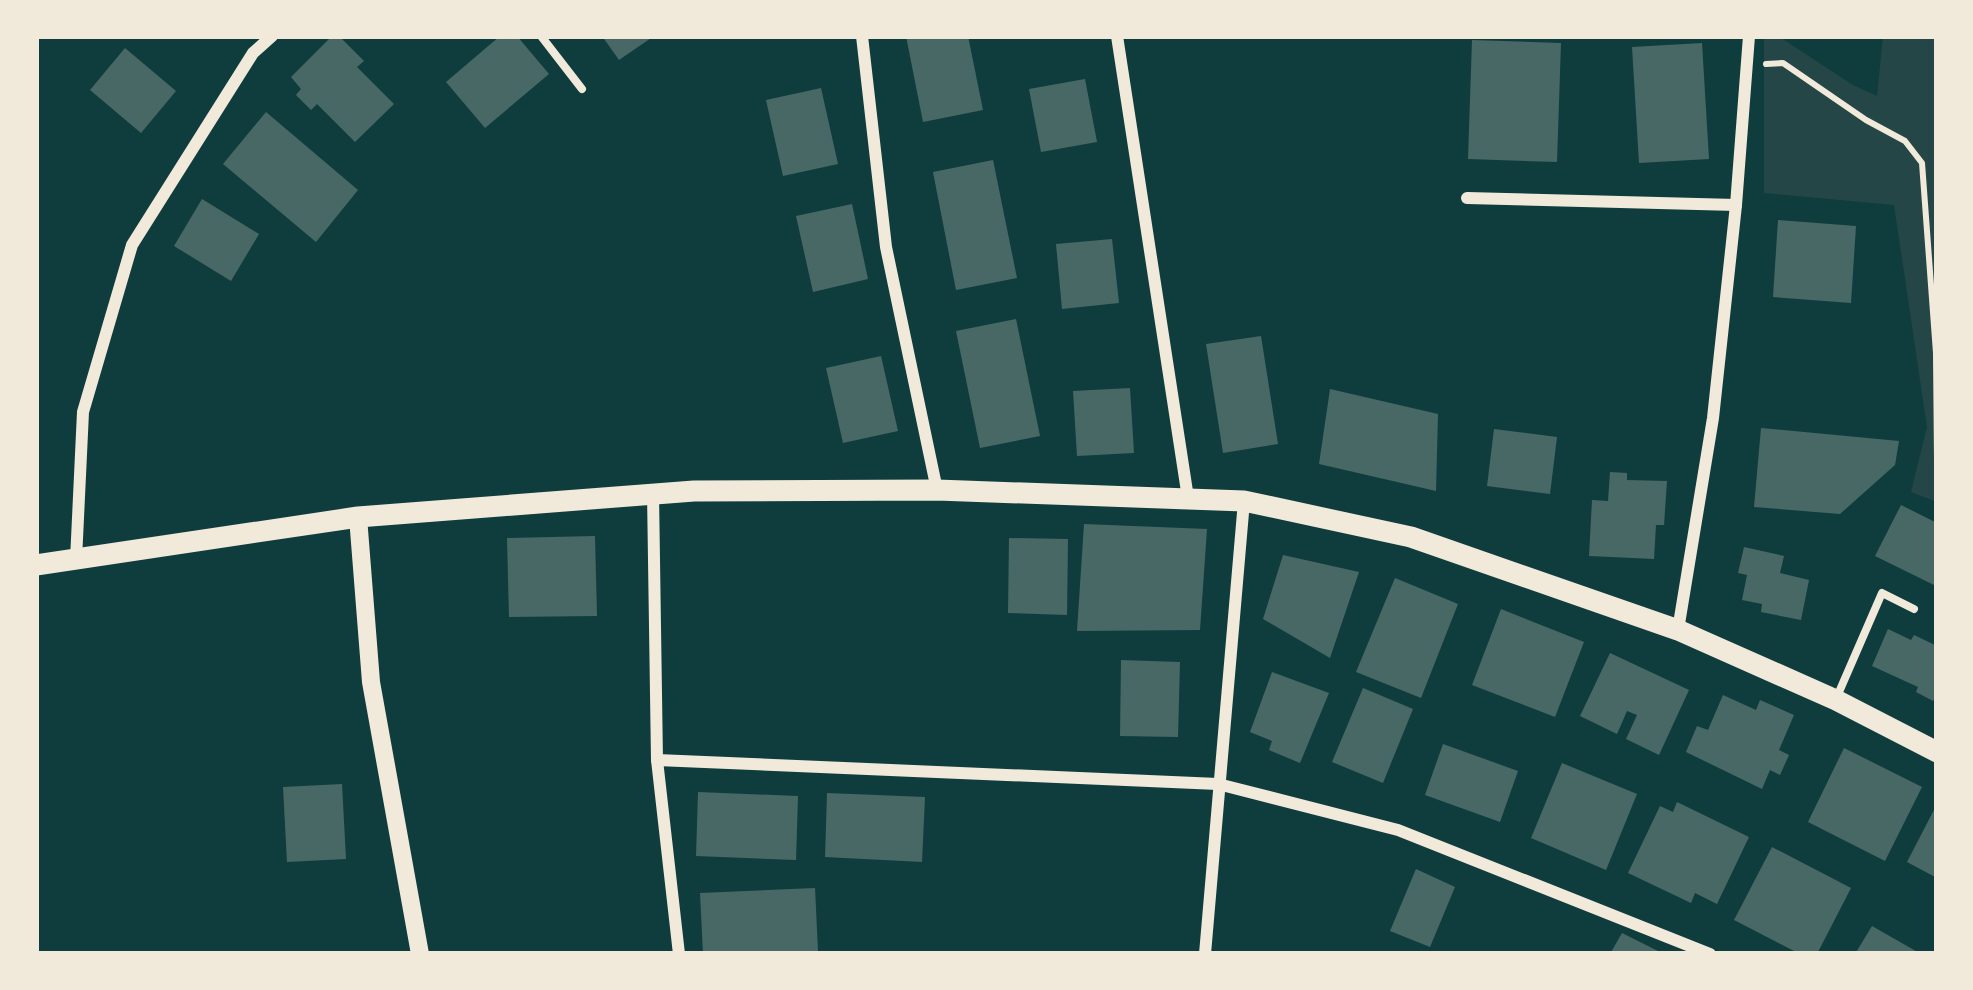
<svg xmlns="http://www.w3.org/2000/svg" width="1973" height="990" font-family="Arial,sans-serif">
	<rect width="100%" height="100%" fill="#0f3d3e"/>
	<!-- green -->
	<polygon fill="#244646" points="1764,36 1778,36 1853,85 1877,96 1883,36 1937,36 1937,502 1911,492 1927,427 1894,205 1764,193"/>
	<!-- building -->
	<g fill="#486865">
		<polygon points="332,36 339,36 364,61 357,67 394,104 355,142 317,104 311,110 296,95 301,89 291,77"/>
		<polygon points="500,36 517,36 549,74 485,128 446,82"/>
		<polygon points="602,36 654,36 619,60"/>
		<polygon points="906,36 968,36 983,110 923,122"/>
		<polygon points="1472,40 1561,43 1557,162 1468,159"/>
		<polygon points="1702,43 1709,159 1639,163 1632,47"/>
		<polygon points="125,48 176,91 141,133 90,90"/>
		<polygon points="1085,79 1097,142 1041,152 1029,89"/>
		<polygon points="821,88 838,164 783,176 766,100"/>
		<polygon points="266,112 358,190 316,242 223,164"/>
		<polygon points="993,160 1017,278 956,290 933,172"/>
		<polygon points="202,199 259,234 231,281 174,246"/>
		<polygon points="852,204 868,279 813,292 796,216"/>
		<polygon points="1778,220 1856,226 1851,303 1773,297"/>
		<polygon points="1112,239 1119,303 1062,309 1056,244"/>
		<polygon points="1016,319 1040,436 980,448 956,331"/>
		<polygon points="1261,336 1278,444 1223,453 1206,344"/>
		<polygon points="881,356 898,431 843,443 826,368"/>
		<polygon points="1130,388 1134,453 1077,456 1073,391"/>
		<polygon points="1330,389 1438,414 1436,491 1319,464"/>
		<polygon points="1761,428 1899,441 1895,465 1840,514 1754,507"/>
		<polygon points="1494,429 1557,437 1550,494 1487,486"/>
		<polygon points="1610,472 1627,473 1627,480 1667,481 1664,525 1656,525 1654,559 1589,556 1592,500 1608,501"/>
		<polygon points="1901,505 1937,523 1934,585 1875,556"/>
		<polygon points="1084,524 1207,529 1200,630 1077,631"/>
		<polygon points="595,536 597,616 509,617 507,538"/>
		<polygon points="1009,538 1068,539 1067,615 1008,613"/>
		<polygon points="1744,547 1784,556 1780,573 1809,580 1801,620 1761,612 1762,604 1742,600 1747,575 1738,573"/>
		<polygon points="1283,555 1359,572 1330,658 1263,619"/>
		<polygon points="1395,578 1458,604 1421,698 1356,672"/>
		<polygon points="1501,609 1584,642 1555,717 1472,685"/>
		<polygon points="1888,629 1911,640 1914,635 1937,646 1937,693 1933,701 1916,692 1918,687 1872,666"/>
		<polygon points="1610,653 1689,690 1659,755 1626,739 1637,715 1627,711 1617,734 1580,716"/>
		<polygon points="1121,660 1180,662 1178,737 1120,736"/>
		<polygon points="1272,672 1329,693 1300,763 1269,750 1272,741 1250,732"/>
		<polygon points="1363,688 1413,709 1383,783 1332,762"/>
		<polygon points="1723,695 1756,710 1760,700 1794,715 1779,750 1789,755 1780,775 1770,770 1762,789 1686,752 1697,726 1708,730"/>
		<polygon points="1443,744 1518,771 1500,822 1425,795"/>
		<polygon points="1844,748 1922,787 1885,861 1808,822"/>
		<polygon points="1562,763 1637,794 1606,870 1531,838"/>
		<polygon points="342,784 346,859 287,862 283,787"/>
		<polygon points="698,792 798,796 796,860 696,856"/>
		<polygon points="827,793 925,797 922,862 825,857"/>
		<polygon points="1677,802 1749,837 1717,904 1695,893 1691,903 1628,873 1660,806 1673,812"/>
		<polygon points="1937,804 1937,878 1907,862"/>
		<polygon points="1772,847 1851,888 1817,954 1800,954 1734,920"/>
		<polygon points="1416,869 1455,887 1430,947 1390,931"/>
		<polygon points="815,888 818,951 703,954 700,893"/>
		<polygon points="1872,926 1921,954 1855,954"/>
		<polygon points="1622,933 1664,954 1610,954"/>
	</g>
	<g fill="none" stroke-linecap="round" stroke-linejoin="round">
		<!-- path -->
		<g stroke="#f1e9da" stroke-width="6">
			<polyline points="1766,64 1783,63 1866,120 1905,141 1922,163 1936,353"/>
			<polyline points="1936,355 1937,460"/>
		</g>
		<!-- service -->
		<g stroke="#f1e9da" stroke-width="8">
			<polyline points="541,36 582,89"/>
			<polyline points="1836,699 1882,593 1914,609"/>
		</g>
		<!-- minor -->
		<g stroke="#f1e9da" stroke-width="12">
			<polyline points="862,36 886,247 937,490"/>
			<polyline points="1117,36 1188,498"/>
			<polyline points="1467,198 1736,205"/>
			<polyline points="653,493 657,760 679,954"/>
			<polyline points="76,560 83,412 132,245 253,53 272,36"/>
			<polyline points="1678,630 1713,418 1736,205 1749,36"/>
			<polyline points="657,760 1218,784 1398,830 1710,954"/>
			<polyline points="1205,954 1244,501"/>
		</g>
		<!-- tertiary -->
		<polyline stroke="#f1e9da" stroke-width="18" points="358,517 371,682 420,954"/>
		<!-- secondary -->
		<polyline stroke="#f1e9da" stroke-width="21" points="36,565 358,517 694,491 937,490 1244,501 1411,537 1678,630 1836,700 1937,752"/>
	</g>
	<!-- border -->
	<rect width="1973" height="990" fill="none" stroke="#f1e9da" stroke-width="78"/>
</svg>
